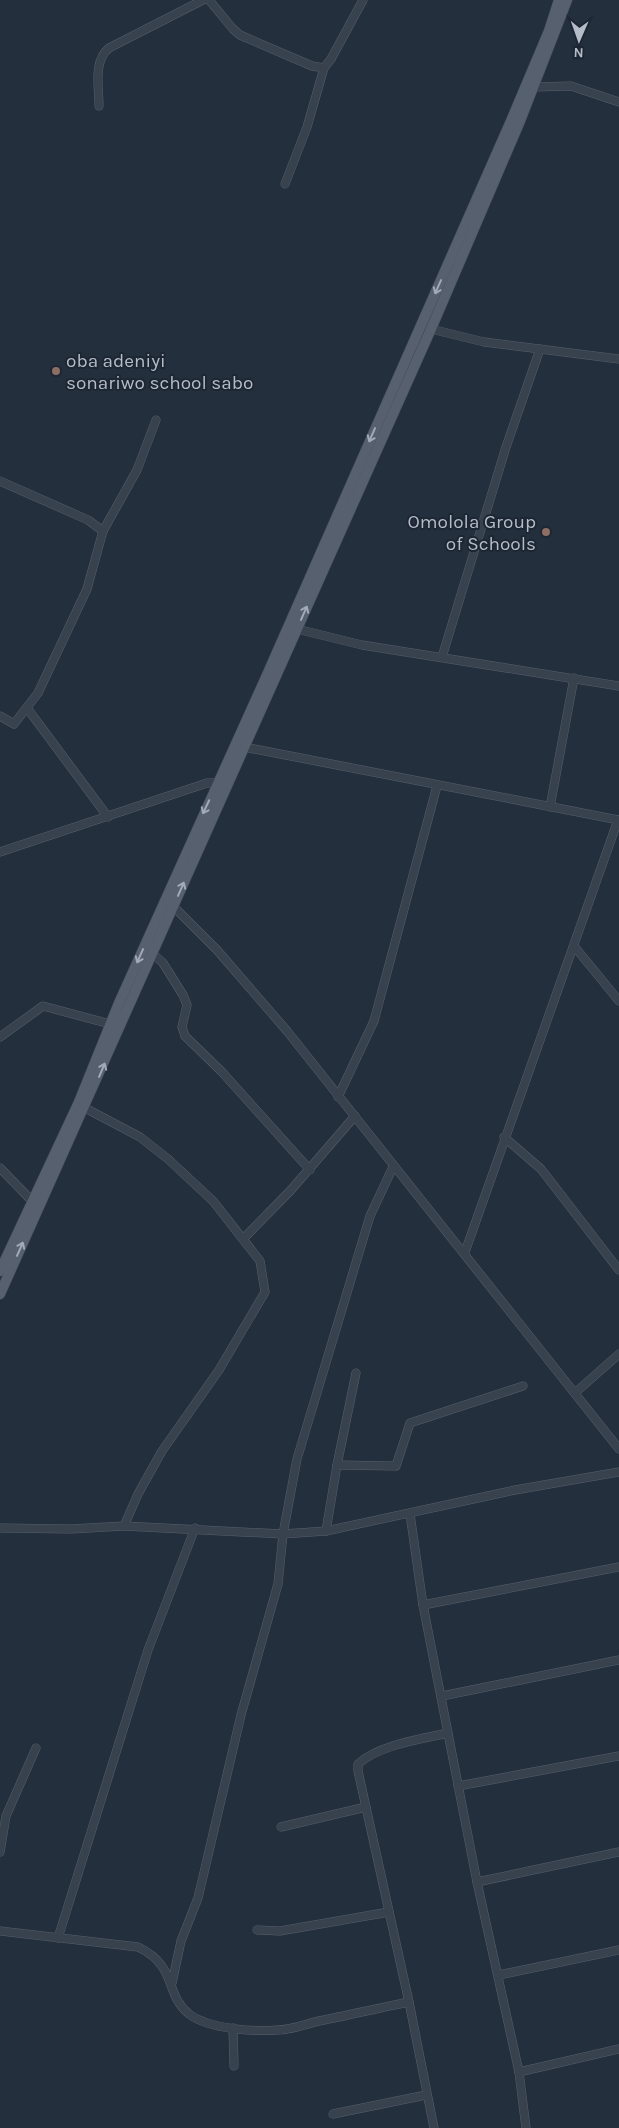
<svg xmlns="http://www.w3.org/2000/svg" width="619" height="2128" font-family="Karla,sans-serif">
	<rect width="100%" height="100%" fill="#242f3e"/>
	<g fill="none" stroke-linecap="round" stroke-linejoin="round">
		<!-- minor casing -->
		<g stroke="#565f6c" stroke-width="9">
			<g id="minor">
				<polyline points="209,0 233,29 240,35 312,66 324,68"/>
				<polyline points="534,87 571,86 619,102"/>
				<path d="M99,106C99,87 93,61 109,48L203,0"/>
				<polyline points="285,184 307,127 324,68 331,59 363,0"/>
				<polyline points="431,329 484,342 619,359"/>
				<polyline points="0,481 88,520 103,531 87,589 38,693 14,724 0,716"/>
				<polyline points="103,531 137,470 156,420"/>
				<polyline points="297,629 362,645 619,686"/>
				<polyline points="442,657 506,447 540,349"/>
				<polyline points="27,708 108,817"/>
				<polyline points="239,746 619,820"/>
				<polyline points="550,807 574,678"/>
				<polyline points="0,852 207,783 217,783"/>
				<polyline points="173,906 217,950 287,1031 619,1449"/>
				<polyline points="574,946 619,1001"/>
				<polyline points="152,953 163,963 183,995 187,1005 182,1027 185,1036 222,1072 310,1170"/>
				<polyline points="0,1037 43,1006 110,1024"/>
				<polyline points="338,1097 374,1021 437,786"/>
				<polyline points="85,1108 140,1137 168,1159 213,1201 260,1261 265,1292 219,1370 162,1451 138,1494 124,1526"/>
				<polyline points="504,1137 541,1169 619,1270"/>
				<polyline points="0,1168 33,1202"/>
				<polyline points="243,1239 291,1190 355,1116"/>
				<polyline points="465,1252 618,820"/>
				<polyline points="576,1392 619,1354"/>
				<polyline points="337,1465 396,1466 410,1423 523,1386"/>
				<polyline points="410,1514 423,1605 477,1882 519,2072 526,2128"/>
				<polyline points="0,1528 71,1529 124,1526 283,1534 326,1531 515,1490 619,1472"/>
				<polyline points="326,1531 337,1465 356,1373"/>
				<polyline points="423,1605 619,1567"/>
				<polyline points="442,1696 619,1660"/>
				<polyline points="458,1786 619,1756"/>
				<polyline points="281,1827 366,1807"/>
				<polyline points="0,1852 6,1816 36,1748"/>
				<polyline points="477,1882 619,1852"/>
				<polyline points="257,1930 280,1931 389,1912"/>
				<path d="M0,1931L138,1947C178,1966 164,1994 189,2014C209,2029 253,2032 278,2030C291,2030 306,2024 319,2021C349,2015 379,2008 409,2002"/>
				<polyline points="58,1938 148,1650 195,1528"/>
				<polyline points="499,1975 619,1950"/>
				<polyline points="172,1983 181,1941 198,1898 241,1715 278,1584 283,1534 297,1459 370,1216 393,1167"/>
				<polyline points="233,2028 234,2066"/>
				<polyline points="519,2072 619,2049"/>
				<polyline points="333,2114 426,2095"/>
				<path d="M434,2128L409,2002L358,1771V1764C379,1745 421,1739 448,1733"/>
			</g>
		</g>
		<!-- major casing -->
		<g stroke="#414a57" stroke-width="11">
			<g id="major">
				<polyline points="0,1271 79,1102 119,1003 267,675 511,121 549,31 559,0"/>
				<polyline points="0,1294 431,329 520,121 567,0"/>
			</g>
		</g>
		<!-- minor -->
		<use href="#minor" stroke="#38414e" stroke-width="8"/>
		<!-- major -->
		<use href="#major" stroke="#56606e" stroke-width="10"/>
	</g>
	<!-- one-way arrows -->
	<defs><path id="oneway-shaft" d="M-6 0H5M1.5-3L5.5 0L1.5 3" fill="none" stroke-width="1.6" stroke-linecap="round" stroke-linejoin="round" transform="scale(1.25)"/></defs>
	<g stroke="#a1aab7">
		<use href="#oneway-shaft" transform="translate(438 287) rotate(114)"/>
		<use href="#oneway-shaft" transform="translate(372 435) rotate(114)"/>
		<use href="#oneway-shaft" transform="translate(304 613) rotate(-66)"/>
		<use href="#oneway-shaft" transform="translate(206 807) rotate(115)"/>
		<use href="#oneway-shaft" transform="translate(181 889) rotate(-66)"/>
		<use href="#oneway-shaft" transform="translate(140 956) rotate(114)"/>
		<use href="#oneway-shaft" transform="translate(102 1070) rotate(-67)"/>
		<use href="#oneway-shaft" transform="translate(20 1249) rotate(-66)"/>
	</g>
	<!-- markers -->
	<g fill="#8d6e63" stroke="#1d2633" stroke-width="2">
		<circle cx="56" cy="371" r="5"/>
		<circle cx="546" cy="532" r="5"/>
	</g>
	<g text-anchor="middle" stroke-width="4" stroke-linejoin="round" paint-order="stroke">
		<!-- poi labels -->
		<g font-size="19" fill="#b4bcc9" stroke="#1d2633" text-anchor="start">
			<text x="66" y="367">oba adeniyi<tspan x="66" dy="22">sonariwo school sabo</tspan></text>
			<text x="536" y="528" text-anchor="end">Omolola Group<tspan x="536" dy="22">of Schools</tspan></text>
		</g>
	</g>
	<!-- north arrow -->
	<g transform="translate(579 40) rotate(182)" stroke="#1d2633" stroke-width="4" paint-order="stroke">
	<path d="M0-4L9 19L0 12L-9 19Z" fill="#b4bcc9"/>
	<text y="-8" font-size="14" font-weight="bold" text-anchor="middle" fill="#b4bcc9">N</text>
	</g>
</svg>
